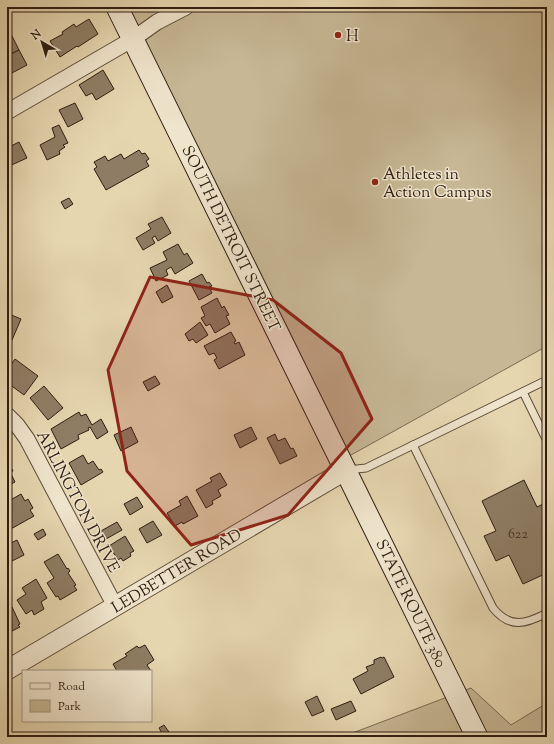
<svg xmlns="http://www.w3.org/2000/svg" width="554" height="744" font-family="'Sorts Mill Goudy',serif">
	<rect width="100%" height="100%" fill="#e6d6b0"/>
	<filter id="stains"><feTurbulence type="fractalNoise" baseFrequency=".005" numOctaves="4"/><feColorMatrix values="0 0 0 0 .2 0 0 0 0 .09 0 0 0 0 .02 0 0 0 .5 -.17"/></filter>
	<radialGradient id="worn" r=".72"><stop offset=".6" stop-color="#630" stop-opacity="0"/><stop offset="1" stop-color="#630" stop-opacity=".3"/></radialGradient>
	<!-- green -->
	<g fill="#c7b795" stroke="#7a6a53">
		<polygon points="117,7 547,7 547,346 342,460"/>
		<polygon points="471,688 511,725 547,703 547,737 342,737"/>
	</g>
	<!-- building -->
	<g fill="#8e7d64" stroke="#2e1d11">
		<polygon points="89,19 98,34 78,47 77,46 60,57 50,41 63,34 62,32 74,24 76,27"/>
		<polygon points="11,34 19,50 7,56 7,36"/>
		<polygon points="19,50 27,65 10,74 7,69 7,56"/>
		<polygon points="103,70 114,89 96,100 92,93 86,96 79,85"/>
		<polygon points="75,103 83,119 68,127 59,110"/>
		<polygon points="59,125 68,143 63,145 65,147 59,151 60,154 47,160 40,145 55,137 52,128"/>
		<polygon points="19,142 27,158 7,167 7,148"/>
		<polygon points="139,150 142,154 145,153 149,159 146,161 149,166 106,190 94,169 97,167 94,162 105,156 108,161 121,154 124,159"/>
		<polygon points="69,198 73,204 65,209 61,202"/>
		<polygon points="162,217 171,233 158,241 155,236 152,238 155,243 143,250 136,238 151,229 148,224"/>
		<polygon points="178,244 184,255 187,253 193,263 175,274 171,267 166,270 168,275 156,281 150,268 167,260 163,252"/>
		<polygon points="202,274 207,283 209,282 212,286 209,287 212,293 199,300 189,281"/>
		<polygon points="167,285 173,297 162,303 156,292"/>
		<polygon points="217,298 222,308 224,306 229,315 226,316 230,324 215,333 210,324 206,326 201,318 205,316 201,307"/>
		<polygon points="9,314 21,319 12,340 7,338 7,318"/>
		<polygon points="200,322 208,335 196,343 193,339 189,341 185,334"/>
		<polygon points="231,332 236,341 234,342 235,344 239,342 245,355 219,369 214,360 217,358 214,353 209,355 204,346"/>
		<polygon points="15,359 38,376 24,395 9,384 11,381 7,378 7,370"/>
		<polygon points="155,376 160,384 148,391 143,382"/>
		<polygon points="44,386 63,408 48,420 30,398"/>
		<polygon points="79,412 81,416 86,414 92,425 101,419 108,432 97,439 90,427 88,428 89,430 78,435 79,439 61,449 51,429"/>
		<polygon points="131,427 138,442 121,451 114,435"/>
		<polygon points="251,427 257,439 240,448 234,435"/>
		<polygon points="275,434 278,441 285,438 291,449 293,448 297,456 280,464 267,438"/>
		<polygon points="83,455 88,464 93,461 99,470 101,469 103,472 81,485 69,463"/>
		<polygon points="7,460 13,471 10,472 15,482 7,486"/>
		<polygon points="220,473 227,485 218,490 221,496 212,501 213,504 206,508 196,490 212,481 210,478"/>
		<polygon points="524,480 537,507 547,502 547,573 523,584 509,555 496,561 484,536 496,531 482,501"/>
		<polygon points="21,494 25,501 28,499 33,508 30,510 34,516 9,530 8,529 7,529 7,514 12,511 7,502"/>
		<polygon points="187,496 198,516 183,524 182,522 175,526 167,513 181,505 179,501"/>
		<polygon points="137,497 143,507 130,515 124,504"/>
		<polygon points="153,521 162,535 147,543 139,529"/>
		<polygon points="117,522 122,530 106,539 101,531"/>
		<polygon points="43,529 46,535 38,540 34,534"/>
		<polygon points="125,536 134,551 130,553 131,556 123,561 121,558 118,560 109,546"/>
		<polygon points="17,540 24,555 8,563 7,545"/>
		<polygon points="58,554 67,569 68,568 70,571 68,573 76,585 74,586 77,590 60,600 58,596 56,597 47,583 54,578 44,562"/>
		<polygon points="36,579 47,598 41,602 44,609 34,615 32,610 26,614 17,600 26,594 22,588"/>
		<polygon points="7,604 12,607 20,624 18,625 20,627 10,632 9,629 7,630"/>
		<polygon points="145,645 154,660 147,665 151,671 117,671 113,664 127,656 125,654 137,646 139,648"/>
		<polygon points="381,657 382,658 384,657 394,677 361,694 353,679 368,671 366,667 374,664 374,660"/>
		<polygon points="317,696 324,711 312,716 305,702"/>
		<polygon points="351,701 356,711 336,720 331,709"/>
		<polygon points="164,725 169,732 163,735 159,728"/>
	</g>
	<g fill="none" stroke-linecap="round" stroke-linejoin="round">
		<!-- service casing -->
		<g stroke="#5c4b39" stroke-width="9">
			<g id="service">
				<polyline points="523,392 547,441"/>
				<path d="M413,445L493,608C510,629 526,624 547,613"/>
				<polyline points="348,470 366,468 547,380"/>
			</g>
		</g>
		<!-- minor casing -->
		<g stroke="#5c4b39" stroke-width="17">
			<g id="minor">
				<polyline points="7,112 133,39 157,22 186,7"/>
				<polyline points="7,415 17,425 27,439 115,606"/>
			</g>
		</g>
		<!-- tertiary casing -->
		<g stroke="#5c4b39" stroke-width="21">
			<polyline id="tertiary" points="7,670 346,470"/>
		</g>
		<!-- secondary casing -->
		<g stroke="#2e1d11" stroke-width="23">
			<polyline id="secondary" points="117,7 477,737"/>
		</g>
		<!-- service -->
		<use href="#service" stroke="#efe4cc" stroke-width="7"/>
		<!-- minor -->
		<use href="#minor" stroke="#efe4cc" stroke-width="15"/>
		<!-- tertiary -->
		<use href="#tertiary" stroke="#efe4cc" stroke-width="19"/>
		<!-- secondary -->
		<use href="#secondary" stroke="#efe4cc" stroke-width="21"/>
	</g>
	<!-- marked area -->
	<path fill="#8f2418" fill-opacity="0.2" stroke="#8f2418" stroke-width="3" stroke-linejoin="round" d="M150,277L273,300L341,353L372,419L288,515L191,545L127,471L108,370Z"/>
	<!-- markers -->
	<g fill="#8f2418" stroke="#efe4cc" stroke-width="1.5">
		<circle cx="338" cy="35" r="4"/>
		<circle cx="375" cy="182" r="4"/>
	</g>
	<g text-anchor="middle" stroke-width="3" stroke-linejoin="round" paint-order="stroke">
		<!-- number labels -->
		<g font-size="14" fill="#463526">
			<text x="518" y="538">622</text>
		</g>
		<!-- poi labels -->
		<g font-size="16" fill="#2e1d11" stroke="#efe4cc" text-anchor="start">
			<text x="346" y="41">H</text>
			<text x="383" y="179">Athletes in<tspan x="383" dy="18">Action Campus</tspan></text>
		</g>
		<!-- street labels -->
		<g font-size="16" fill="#2e1d11" stroke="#efe4cc">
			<text transform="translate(232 238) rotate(64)" y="6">SOUTH DETROIT STREET</text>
			<text transform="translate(79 501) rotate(62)" y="6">ARLINGTON DRIVE</text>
			<text transform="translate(176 570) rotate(-31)" y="6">LEDBETTER ROAD</text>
			<text transform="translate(412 603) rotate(64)" y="6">STATE ROUTE 380</text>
		</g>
	</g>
	<!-- margin -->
	<rect width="554" height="744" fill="none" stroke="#e6d6b0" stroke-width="24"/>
	<rect x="8" y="8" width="538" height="728" fill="none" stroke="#2e1d11" stroke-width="2"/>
	<rect x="12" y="12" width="530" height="720" fill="none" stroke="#2e1d11"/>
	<!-- legend -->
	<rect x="22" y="670" width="130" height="52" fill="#efe4cc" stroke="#a29481"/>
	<rect x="30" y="683" width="20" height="6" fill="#efe4cc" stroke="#a29481"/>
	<text x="58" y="690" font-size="12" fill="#2e1d11">Road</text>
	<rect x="30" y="700" width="20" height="12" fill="#c7b795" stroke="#a29481"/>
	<text x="58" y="710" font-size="12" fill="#2e1d11">Park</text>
	<!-- north arrow -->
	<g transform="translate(42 42) rotate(322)" stroke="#efe4cc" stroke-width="3" paint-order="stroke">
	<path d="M0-3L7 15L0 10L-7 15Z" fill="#2e1d11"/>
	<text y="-6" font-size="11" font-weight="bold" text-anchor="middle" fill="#2e1d11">N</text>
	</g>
	<rect width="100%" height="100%" filter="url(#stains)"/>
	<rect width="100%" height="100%" fill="url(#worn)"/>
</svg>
